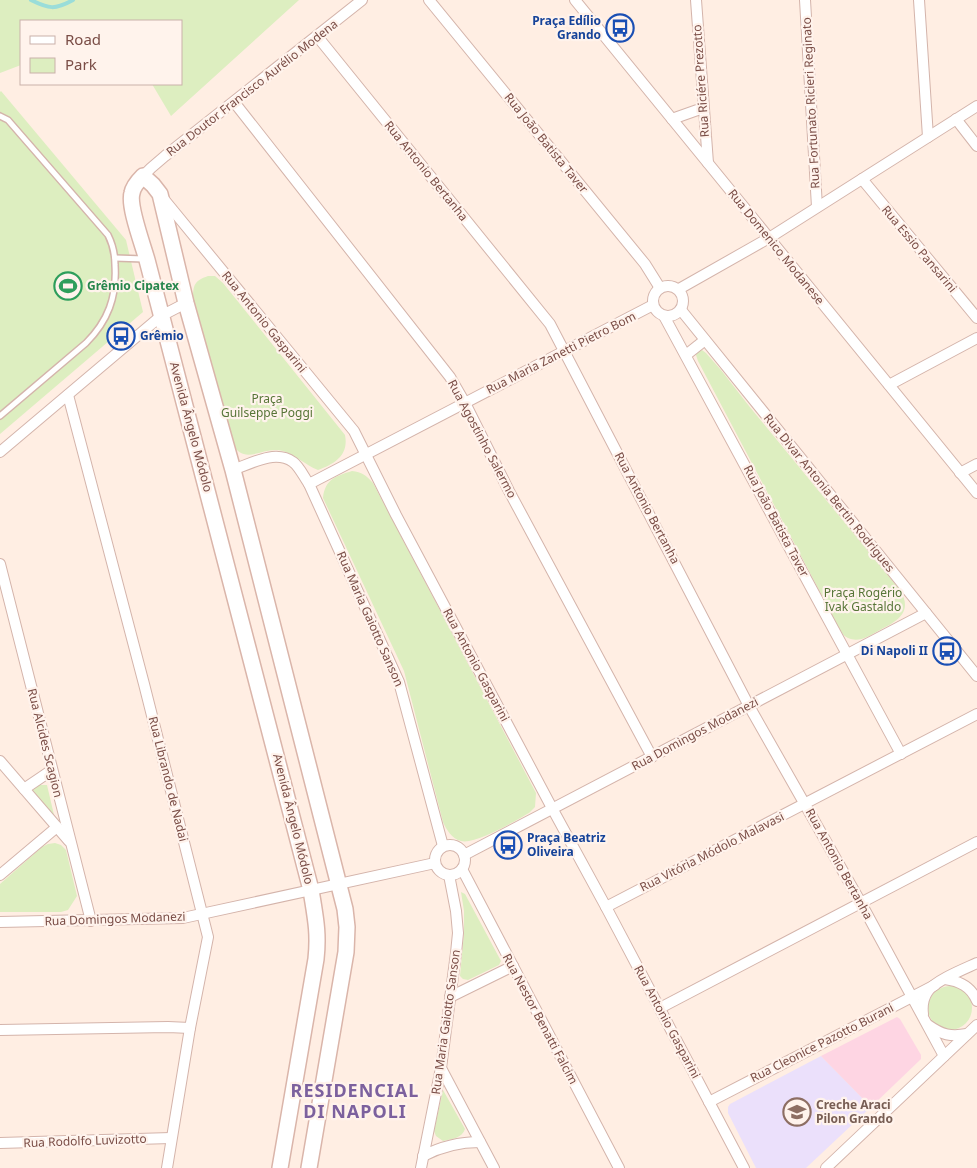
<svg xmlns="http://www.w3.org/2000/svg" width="977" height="1168" font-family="'Noto Sans',sans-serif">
	<rect width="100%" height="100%" fill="#ffeee3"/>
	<!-- education -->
	<polygon fill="#ebe0fb" points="821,1056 871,1107 806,1168 756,1168 728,1113 728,1107 730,1104"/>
	<!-- medical -->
	<polygon fill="#fed5e3" points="897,1017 900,1019 921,1055 921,1059 871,1107 821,1056"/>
	<!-- green -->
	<g fill="#ddeec0">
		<polygon points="0,0 299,0 171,116 152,84 181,84 181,21 21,21 21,65 0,73"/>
		<polygon points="1,91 126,240 143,312 0,434 0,92"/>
		<path d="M208,276H215L223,283L345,435C349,455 335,464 318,470C305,465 296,455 283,451C262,445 245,468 231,442L193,300C193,285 194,281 208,276Z"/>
		<path d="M702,350L706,353L721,370L749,406L900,590C914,613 896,622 878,631C869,636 859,643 848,638C843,636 841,631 838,626L698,361L696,355L697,352Z"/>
		<path d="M352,471C362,472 366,475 373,483L536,793L535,807L529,813C515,821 475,845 461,841C452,839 446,829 443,822L404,671L323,498C325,479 336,476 352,471Z"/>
		<polygon points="39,785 47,785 54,815 52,815 31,792"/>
		<polygon points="55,843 61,845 66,850 77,896 68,910 61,912 0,912 0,884 42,847 48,844"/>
		<polygon points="461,892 465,894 501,961 499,965 468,980 463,979 460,976 464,933 464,911"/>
		<circle cx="950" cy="1008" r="22"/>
		<path d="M443,1090L465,1129C462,1138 452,1139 443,1141L436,1136L434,1131Z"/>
	</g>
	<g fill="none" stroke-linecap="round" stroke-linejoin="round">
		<!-- stream -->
		<path stroke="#9addd9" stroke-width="4" d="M31,0C49,9 55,10 73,0"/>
		<!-- lane casing -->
		<g stroke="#d4b4ab" stroke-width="8">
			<g id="lane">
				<path d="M0,116L8,120L108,235C113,245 115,254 115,265C117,297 108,321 86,343L0,416"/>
				<polyline points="115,258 144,259"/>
			</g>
		</g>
		<!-- street casing -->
		<g stroke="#d4b4ab" stroke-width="12">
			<g id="street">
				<polyline points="429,0 645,264 660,288"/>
				<polyline points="575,0 977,493"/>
				<polyline points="696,0 708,163"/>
				<polyline points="805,0 817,207"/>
				<polyline points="919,0 928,137"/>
				<polyline points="317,36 550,324 749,706 861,903 944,1056"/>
				<polyline points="234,102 450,377 465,403 509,491 652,757"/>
				<polyline points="672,119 703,108"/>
				<polyline points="956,119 977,146"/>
				<polyline points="143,176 151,168 165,156 362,0"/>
				<polyline points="862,179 977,318"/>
				<polyline points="162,197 354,431 396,515 552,808 606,907 744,1168"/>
				<circle cx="668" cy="301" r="15"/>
				<polyline points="679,289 769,238 977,106"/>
				<polyline points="681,310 977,676"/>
				<polyline points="664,316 901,754"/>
				<polyline points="686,355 705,340"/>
				<polyline points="889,385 977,338"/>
				<polyline points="68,395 144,684 208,937 190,1028 167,1168"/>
				<polyline points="0,452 161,316 186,303"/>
				<path d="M233,470C250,464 275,449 293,462C299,466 304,477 309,484L399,682L443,846"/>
				<polyline points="960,473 977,464"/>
				<polyline points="309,484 653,305"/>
				<polyline points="0,564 91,921"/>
				<polyline points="0,761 69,841"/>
				<polyline points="24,789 52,770"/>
				<circle cx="450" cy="860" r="15"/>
				<polyline points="464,855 926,613"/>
				<polyline points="462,869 619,1168"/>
				<polyline points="0,875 57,827"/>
				<polyline points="606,907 977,714"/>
				<polyline points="0,922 183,918 435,863"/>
				<path d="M945,979C959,981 971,986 977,1001"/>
				<polyline points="450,997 513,966"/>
				<polyline points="660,1008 977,842"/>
				<path d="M923,1014C922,1006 923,998 928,991C936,980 964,969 977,963"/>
				<path d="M928,1025C942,1035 951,1037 967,1034"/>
				<polyline points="0,1030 168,1027 190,1028"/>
				<polyline points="441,1068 494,1168"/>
				<polyline points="709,1102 935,985"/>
				<polyline points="0,1143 171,1138"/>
				<path d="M423,1156C442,1146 459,1142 480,1142"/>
				<polyline points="421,1168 441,1068 456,953 458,933 456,911 449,875"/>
				<polyline points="826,1168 977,1025"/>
			</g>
		</g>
		<!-- secondary casing -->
		<g stroke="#dab5aa" stroke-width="18">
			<path id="secondary" d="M280,1168L316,959C319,932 315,916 311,890L147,260C143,245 128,206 132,193C133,187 138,181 143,176L153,185L160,194L186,303L233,470L345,909L347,927L346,952L309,1168"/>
		</g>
		<!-- lane -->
		<use href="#lane" stroke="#fff" stroke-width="5"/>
		<!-- street -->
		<use href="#street" stroke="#fff" stroke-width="10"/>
		<!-- secondary -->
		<use href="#secondary" stroke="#fff" stroke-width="15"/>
	</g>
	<!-- icons -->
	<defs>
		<g id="bus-ring" transform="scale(1.4375)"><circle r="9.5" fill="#fff3ec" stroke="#1a4fb4" stroke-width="1.5"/><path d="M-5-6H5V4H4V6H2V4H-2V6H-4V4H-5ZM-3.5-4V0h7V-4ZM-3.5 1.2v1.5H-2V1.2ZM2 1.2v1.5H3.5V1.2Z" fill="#1a4fb4"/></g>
		<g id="stadium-ring" transform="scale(1.4375)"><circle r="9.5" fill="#fff3ec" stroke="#2e9e5b" stroke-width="1.5"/><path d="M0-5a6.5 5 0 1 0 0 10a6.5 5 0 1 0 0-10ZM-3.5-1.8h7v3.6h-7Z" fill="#2e9e5b"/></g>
		<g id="school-ring" transform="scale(1.4375)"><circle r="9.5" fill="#fff3ec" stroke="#8d6e63" stroke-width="1.5"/><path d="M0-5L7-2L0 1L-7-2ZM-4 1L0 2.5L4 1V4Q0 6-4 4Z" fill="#8d6e63"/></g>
	</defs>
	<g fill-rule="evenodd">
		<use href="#bus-ring" x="620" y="28"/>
		<use href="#stadium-ring" x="68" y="286"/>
		<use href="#bus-ring" x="121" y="336"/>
		<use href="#bus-ring" x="947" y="651"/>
		<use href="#bus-ring" x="508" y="845"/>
		<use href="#school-ring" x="797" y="1112"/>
	</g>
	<g text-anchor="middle" stroke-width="4.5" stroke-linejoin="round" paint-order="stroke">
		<!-- transit labels -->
		<g font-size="12" font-weight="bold" fill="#164399" stroke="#fff3ec" text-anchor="end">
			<text x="601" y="25">Praça Edílio<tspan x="601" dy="14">Grando</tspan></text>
			<text x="140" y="340" text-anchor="start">Grêmio</text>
			<text x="928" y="655">Di Napoli II</text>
			<text x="527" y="842" text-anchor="start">Praça Beatriz<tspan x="527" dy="14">Oliveira</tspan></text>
		</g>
		<!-- street labels -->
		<g font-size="12" fill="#7a4d46" stroke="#fff3ec">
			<text transform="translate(701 81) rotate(-94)" y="4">Rua Riciére Prezotto</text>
			<text transform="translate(252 88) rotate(-38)" y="4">Rua Doutor Francisco Aurélio Modena</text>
			<text transform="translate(811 103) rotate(-93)" y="4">Rua Fortunato Ricieri Reginato</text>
			<text transform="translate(546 143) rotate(51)" y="4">Rua João Batista Taver</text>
			<text transform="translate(426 171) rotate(51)" y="4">Rua Antonio Bertanha</text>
			<text transform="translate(776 247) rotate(51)" y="4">Rua Domenico Modanese</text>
			<text transform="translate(919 249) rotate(50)" y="4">Rua Essio Pansarini</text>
			<text transform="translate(264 322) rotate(51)" y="4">Rua Antonio Gasparini</text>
			<text transform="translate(561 353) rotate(-27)" y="4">Rua Maria Zanetti Pietro Bom</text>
			<text transform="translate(191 427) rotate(75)" y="4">Avenida Ângelo Módolo</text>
			<text transform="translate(482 439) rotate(62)" y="4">Rua Agostinho Salermo</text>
			<text transform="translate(829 493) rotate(51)" y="4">Rua Divar Antonia Bertin Rodrigues</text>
			<text transform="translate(647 508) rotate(62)" y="4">Rua Antonio Bertanha</text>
			<text transform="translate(776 521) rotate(62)" y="4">Rua João Batista Taver</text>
			<text transform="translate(370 619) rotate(66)" y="4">Rua Maria Gaiotto Sanson</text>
			<text transform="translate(476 665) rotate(62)" y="4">Rua Antonio Gasparini</text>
			<text transform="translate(695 734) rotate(-28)" y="4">Rua Domingos Modanezi</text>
			<text transform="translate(45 743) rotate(76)" y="4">Rua Alcides Scagion</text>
			<text transform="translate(168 779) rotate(76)" y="4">Rua Librando de Nadai</text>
			<text transform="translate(293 819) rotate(76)" y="4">Avenida Ângelo Módolo</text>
			<text transform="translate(712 852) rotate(-27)" y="4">Rua Vitória Módolo Malavasi</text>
			<text transform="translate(839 864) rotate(61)" y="4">Rua Antonio Bertanha</text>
			<text transform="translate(115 919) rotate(-2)" y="4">Rua Domingos Modanezi</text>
			<text transform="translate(540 1019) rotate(62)" y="4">Rua Nestor Benatti Falcim</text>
			<text transform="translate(446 1022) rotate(-82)" y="4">Rua Maria Gaiotto Sanson</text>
			<text transform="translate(667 1022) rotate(62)" y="4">Rua Antonio Gasparini</text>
			<text transform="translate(822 1043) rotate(-27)" y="4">Rua Cleonice Pazotto Burani</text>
			<text transform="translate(85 1141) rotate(-2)" y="4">Rua Rodolfo Luvizotto</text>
		</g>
		<!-- leisure labels -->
		<g font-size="12" font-weight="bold" fill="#27864d" stroke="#fff3ec" text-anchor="start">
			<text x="87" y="290">Grêmio Cipatex</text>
		</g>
		<!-- park labels -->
		<g font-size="12" fill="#577537" stroke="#fff3ec">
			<text x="267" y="403">Praça<tspan x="267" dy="14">Guilseppe Poggi</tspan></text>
			<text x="863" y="597">Praça Rogério<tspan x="863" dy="14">Ivak Gastaldo</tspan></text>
		</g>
		<!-- education labels -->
		<g font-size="12" font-weight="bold" fill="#785e54" stroke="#fff3ec" text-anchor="start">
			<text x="816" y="1109">Creche Araci<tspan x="816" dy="14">Pilon Grando</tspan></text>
		</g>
		<!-- district labels -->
		<g font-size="18" font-weight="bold" letter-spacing="1" fill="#7c619e" stroke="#fff3ec">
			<text x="355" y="1097">RESIDENCIAL<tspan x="355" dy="21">DI NAPOLI</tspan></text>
		</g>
	</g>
	<!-- legend -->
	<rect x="20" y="20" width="162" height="65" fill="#fff3ec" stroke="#cab1aa"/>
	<rect x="30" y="36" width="25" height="8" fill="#ffffff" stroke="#cab1aa"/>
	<text x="65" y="45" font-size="15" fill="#7a4d46">Road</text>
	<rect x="30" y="58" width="25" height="15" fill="#ddeec0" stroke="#cab1aa"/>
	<text x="65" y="70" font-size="15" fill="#7a4d46">Park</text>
</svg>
